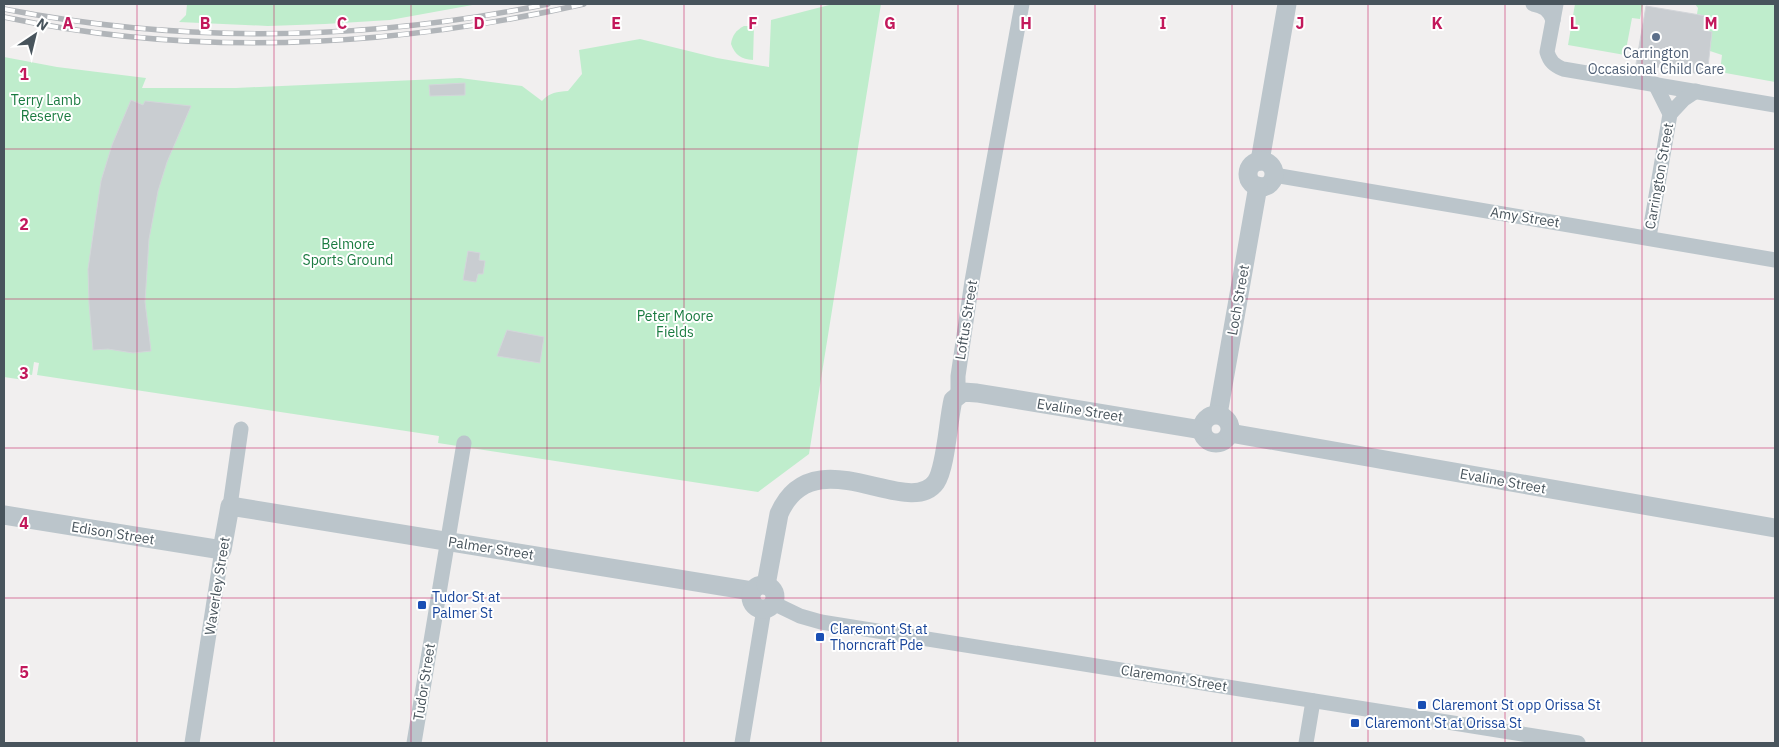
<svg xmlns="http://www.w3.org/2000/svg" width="1779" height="747" font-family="'IBM Plex Sans',sans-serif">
	<rect width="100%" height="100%" fill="#f1efef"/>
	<!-- green -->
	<g fill="#bfedcc">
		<polygon points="187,4 478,4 390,20 325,24 268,26 179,22 186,15"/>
		<path d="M833,4H881L809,454L758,492L438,443L439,436L37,375L39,363L34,362L32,375L26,374L24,380L4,377V57L57,67L146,78L142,88H236L460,78L522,86L542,101C550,92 557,92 568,91L582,74L579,50L640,39L717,58L769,67L771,20Z"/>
		<polygon points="1575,4 1643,4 1640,19 1632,18 1625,55 1568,45"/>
		<polygon points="1695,4 1775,4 1775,82 1720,72 1722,55 1710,51 1712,32 1703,30 1706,16 1697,14 1698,8"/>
		<path d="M744,26H754L753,60C741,59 735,55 731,44C732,36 736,30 744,26Z"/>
	</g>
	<!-- building -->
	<g fill="#c9cdd1" stroke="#d3d6da">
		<polygon points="1646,6 1706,16 1703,30 1712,32 1707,75 1636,64"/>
		<polygon points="465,83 465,95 430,96 429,85"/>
		<polygon points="131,100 143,105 145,101 191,106 167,162 158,191 149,239 145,302 151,351 133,353 108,349 93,350 89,303 88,269 101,181 112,145"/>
		<polygon points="468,251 480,253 479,260 485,261 483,274 478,274 476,282 463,280"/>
		<polygon points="507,330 544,337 540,363 497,356"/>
	</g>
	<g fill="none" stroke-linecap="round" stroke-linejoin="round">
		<!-- minor -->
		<g stroke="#bbc5cb" stroke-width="15">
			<path d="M1533,4C1544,6 1549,10 1553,20"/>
			<path d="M1556,4L1547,52C1550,62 1554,65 1563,69L1775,105"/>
			<polyline points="1670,114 1684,99 1696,91"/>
			<polyline points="1274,175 1775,260"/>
			<polyline points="1649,237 1670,114 1655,84"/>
			<polyline points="958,395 958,376 972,281 1022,4"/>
			<polyline points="230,506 241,429"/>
			<polyline points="773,603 800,616 821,622 1578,743"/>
			<polyline points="192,743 222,550"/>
			<polyline points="414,743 464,443"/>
			<polyline points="742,743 764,609"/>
			<polyline points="1306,743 1313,701"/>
		</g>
		<!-- tertiary -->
		<g stroke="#bbc5cb" stroke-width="19">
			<polyline points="1260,161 1287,4"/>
			<circle cx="1261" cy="174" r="13"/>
			<polyline points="1218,414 1258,186"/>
			<circle cx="1216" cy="429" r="14"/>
			<polyline points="1230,433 1775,528"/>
			<polyline points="4,515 222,550 230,506 752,591"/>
			<circle cx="763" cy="597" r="12"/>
			<path d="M766,585L779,514C813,435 909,521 936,482C946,467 948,421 953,400L963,392L977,393L1202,430"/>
		</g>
		<!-- rail casing -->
		<g stroke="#b1b5b9" stroke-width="5.5">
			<g id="rail">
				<path d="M4,9C184,44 368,41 548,4"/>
				<path d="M4,17C195,58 394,47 584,4"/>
			</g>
		</g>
		<!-- rail -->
		<use href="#rail" stroke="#fff" stroke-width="4" stroke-dasharray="11" stroke-linecap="butt"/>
	</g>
	<!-- grid -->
	<path fill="none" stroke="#c2185b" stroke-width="1" stroke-opacity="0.55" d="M137,4V743M274,4V743M411,4V743M547,4V743M684,4V743M821,4V743M958,4V743M1095,4V743M1232,4V743M1368,4V743M1505,4V743M1642,4V743M4,149H1775M4,299H1775M4,448H1775M4,598H1775"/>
	<!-- markers -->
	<circle fill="#5c6f8a" stroke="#fff" stroke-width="2" cx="1656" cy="37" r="5"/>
	<g fill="#1a4fb4" stroke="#fff" stroke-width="2">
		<rect x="417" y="600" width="10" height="10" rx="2.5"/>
		<rect x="815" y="632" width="10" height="10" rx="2.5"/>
		<rect x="1417" y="700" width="10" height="10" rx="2.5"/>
		<rect x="1350" y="718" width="10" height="10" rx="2.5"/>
	</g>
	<g text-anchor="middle" stroke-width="4" stroke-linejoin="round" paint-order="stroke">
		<!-- service labels -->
		<g font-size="14" fill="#4e5e75" stroke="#fff">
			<text x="1656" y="58">Carrington<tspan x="1656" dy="16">Occasional Child Care</tspan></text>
		</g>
		<!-- park labels -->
		<g font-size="14" fill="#1a7b40" stroke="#fff">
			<text x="46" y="105">Terry Lamb<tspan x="46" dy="16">Reserve</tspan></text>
			<text x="348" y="249">Belmore<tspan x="348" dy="16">Sports Ground</tspan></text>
			<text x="675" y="321">Peter Moore<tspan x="675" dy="16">Fields</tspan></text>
		</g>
		<!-- street labels -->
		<g font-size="14" fill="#48545c" stroke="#fff">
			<text transform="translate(1659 176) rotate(-80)" y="5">Carrington Street</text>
			<text transform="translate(1525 217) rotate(9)" y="5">Amy Street</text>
			<text transform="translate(1238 300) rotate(-80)" y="5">Loch Street</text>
			<text transform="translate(966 320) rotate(-81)" y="5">Loftus Street</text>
			<text transform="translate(1080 410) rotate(9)" y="5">Evaline Street</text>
			<text transform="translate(1503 481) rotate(10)" y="5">Evaline Street</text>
			<text transform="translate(113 533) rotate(9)" y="5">Edison Street</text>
			<text transform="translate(491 548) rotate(9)" y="5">Palmer Street</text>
			<text transform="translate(217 586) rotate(-81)" y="5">Waverley Street</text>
			<text transform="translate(1174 678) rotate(9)" y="5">Claremont Street</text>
			<text transform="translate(424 682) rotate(-81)" y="5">Tudor Street</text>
		</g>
		<!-- transit labels -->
		<g font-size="14" fill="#164399" stroke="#fff" text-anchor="start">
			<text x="432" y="602">Tudor St at<tspan x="432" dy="16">Palmer St</tspan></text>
			<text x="830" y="634">Claremont St at<tspan x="830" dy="16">Thorncraft Pde</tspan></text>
			<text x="1432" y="710">Claremont St opp Orissa St</text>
			<text x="1365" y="728">Claremont St at Orissa St</text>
		</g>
	</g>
	<g font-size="16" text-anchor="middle" font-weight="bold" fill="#c2185b" stroke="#fff" stroke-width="4" stroke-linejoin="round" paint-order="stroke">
		<text x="68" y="29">A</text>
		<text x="205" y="29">B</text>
		<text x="342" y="29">C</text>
		<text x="479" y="29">D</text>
		<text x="616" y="29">E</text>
		<text x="753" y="29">F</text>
		<text x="890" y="29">G</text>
		<text x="1026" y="29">H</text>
		<text x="1163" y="29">I</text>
		<text x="1300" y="29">J</text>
		<text x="1437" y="29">K</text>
		<text x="1574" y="29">L</text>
		<text x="1711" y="29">M</text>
		<text x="24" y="80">1</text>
		<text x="24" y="230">2</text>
		<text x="24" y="379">3</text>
		<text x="24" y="529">4</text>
		<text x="24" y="678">5</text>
	</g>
	<!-- border -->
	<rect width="1779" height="747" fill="none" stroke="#48545c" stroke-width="10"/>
	<!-- north arrow -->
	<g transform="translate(35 35) rotate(35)" stroke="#ffffff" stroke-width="4" paint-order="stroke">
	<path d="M0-4L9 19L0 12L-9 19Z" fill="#48545c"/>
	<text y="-8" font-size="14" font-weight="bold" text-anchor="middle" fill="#48545c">N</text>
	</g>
</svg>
